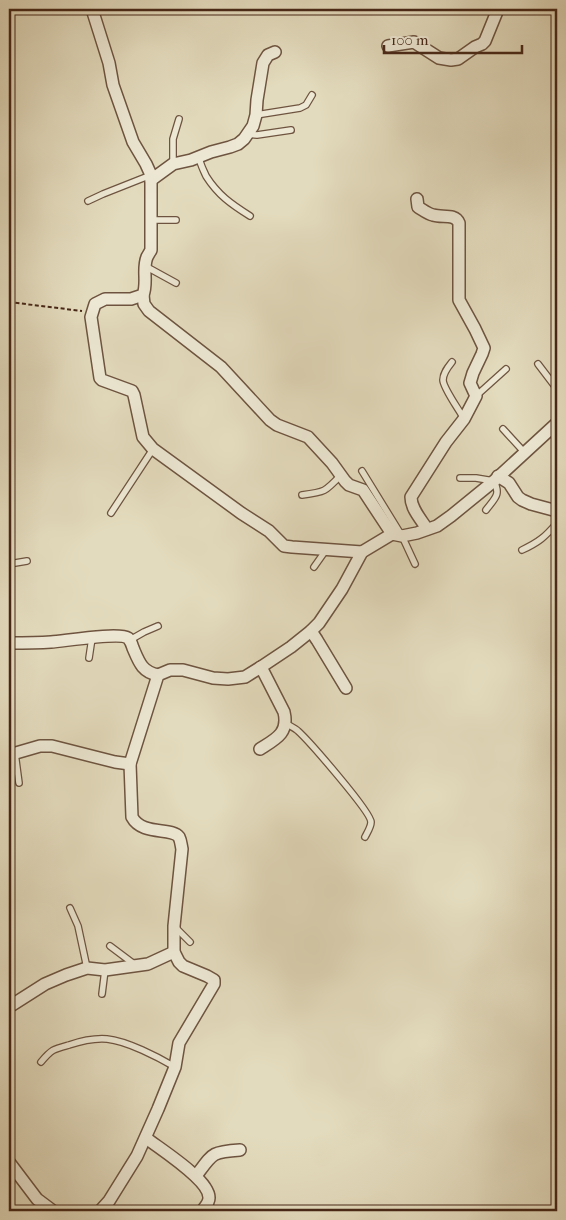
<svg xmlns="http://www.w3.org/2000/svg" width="566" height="1220" font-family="'IM FELL French Canon',serif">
	<rect width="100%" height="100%" fill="#e3dbbd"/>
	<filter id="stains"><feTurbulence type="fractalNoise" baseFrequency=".004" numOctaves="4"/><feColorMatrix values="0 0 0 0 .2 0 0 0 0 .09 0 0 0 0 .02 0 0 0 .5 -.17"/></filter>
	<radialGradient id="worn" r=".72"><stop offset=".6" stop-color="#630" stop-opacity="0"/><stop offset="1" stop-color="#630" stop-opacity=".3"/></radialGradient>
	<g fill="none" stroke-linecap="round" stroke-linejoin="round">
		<!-- service casing -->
		<g stroke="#6e5440" stroke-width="8">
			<g id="service">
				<polyline points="256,115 300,108 306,105 312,95"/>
				<polyline points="248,134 257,135 291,130"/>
				<path d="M199,157C200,164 203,169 206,176C218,195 231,204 250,216"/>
				<polyline points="173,164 173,139 179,119"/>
				<polyline points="88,201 103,194 151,175"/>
				<polyline points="151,220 176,220"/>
				<polyline points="145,266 176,283"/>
				<path d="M452,362C448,367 443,373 443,380C443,388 460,411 464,419"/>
				<polyline points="538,364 557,389"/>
				<polyline points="476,396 506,369"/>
				<polyline points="503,429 525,453"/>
				<polyline points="362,471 402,536 415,564"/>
				<path d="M460,478H476L494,481C501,495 495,498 486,510"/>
				<path d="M302,495C325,492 325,492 341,475"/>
				<polyline points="111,513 153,449"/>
				<path d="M522,550C539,542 545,537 557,523"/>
				<polyline points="9,564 27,561"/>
				<polyline points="314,567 326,550"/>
				<polyline points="130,640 144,632 158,626"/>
				<polyline points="89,658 92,638"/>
				<path d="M285,723C290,726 295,728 298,731C309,741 371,812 371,822C371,827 367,833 365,837"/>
				<polyline points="15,753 19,783"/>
				<polyline points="70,908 78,926 87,968"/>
				<polyline points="176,928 190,942"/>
				<polyline points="110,946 134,964"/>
				<polyline points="102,994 105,970"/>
				<path d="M41,1062C52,1049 54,1049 69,1045C81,1041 95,1038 107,1039C127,1041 158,1057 175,1067"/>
			</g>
		</g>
		<!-- minor casing -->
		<g stroke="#6e5440" stroke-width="14">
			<g id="minor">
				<path d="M92,9L109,63L113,85L133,142L146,164L151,175V250C150,252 148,255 147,257C142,269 148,283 143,295L131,299H105L95,304L91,317L100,378L102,380L132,391L134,395L143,437L153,449L241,513L269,531L284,546L292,547L362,552"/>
				<polyline points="388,46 414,42 439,58 451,60 458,59 475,47 482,44 485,41 498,9"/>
				<polyline points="151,180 173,164 191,160 211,152 230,147 238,144 244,139 253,126 256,115 257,100 263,63 268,55 275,52"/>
				<path d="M417,199L418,207C423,210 428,214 433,215C442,218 455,213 459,223V300L475,329L484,348L482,354L473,373L470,383L476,396L464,419L446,442L411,497C411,509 421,519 427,529"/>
				<polyline points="143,295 144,304 149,311 221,367 270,420 277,425 308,437 332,463 345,481 349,485 363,490 392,534"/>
				<polyline points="498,476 509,483 518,497 522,500 531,504 557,511"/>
				<polyline points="311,631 317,640 346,688"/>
				<path d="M9,643C23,643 37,643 51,642C65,641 119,632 128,638C131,641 132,645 133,648C139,662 142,672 158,675"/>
				<path d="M260,749C276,739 289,733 284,712L261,667"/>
				<polyline points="9,755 40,746 52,746 115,762 130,764"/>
				<polyline points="12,1005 45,984 66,975 87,968 105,970 148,964 174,952"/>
				<path d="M146,1138C160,1149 210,1180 209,1198C209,1203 205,1207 202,1211"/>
				<polyline points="9,1162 37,1199 53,1211"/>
				<path d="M196,1176C213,1153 211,1152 240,1150"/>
				<path d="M100,1211L109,1201L137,1156L158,1109L175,1067L179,1043L214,984V980L207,976L183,966L179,962L174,952V926L182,849C181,845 181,841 179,837C172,827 142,836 132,817L130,764L158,675L170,670H183L213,678L228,679L245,677L261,667L291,647L311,631L319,623L342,589L362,552L392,534L402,536L417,533L437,526L451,516L494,481L557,423"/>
			</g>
		</g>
		<!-- path -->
		<polyline stroke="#472717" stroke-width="2" stroke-dasharray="4 2.5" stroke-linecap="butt" points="9,302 82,311"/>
		<!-- service -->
		<use href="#service" stroke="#ede8d4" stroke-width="5.5"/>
		<!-- minor -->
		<use href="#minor" stroke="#ede8d4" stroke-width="11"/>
	</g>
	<!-- margin -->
	<rect width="566" height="1220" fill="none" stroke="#e3dbbd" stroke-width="30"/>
	<rect x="10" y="10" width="546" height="1200" fill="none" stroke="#472717" stroke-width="2.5"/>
	<rect x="15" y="15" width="536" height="1190" fill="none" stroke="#472717"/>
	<!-- scale -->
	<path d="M384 45v8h138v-8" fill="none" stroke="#472717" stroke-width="2.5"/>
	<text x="391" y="45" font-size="15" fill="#472717" stroke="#ede8d4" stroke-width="4" paint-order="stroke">100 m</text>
	<rect width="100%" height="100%" filter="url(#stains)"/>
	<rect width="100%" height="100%" fill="url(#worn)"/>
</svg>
